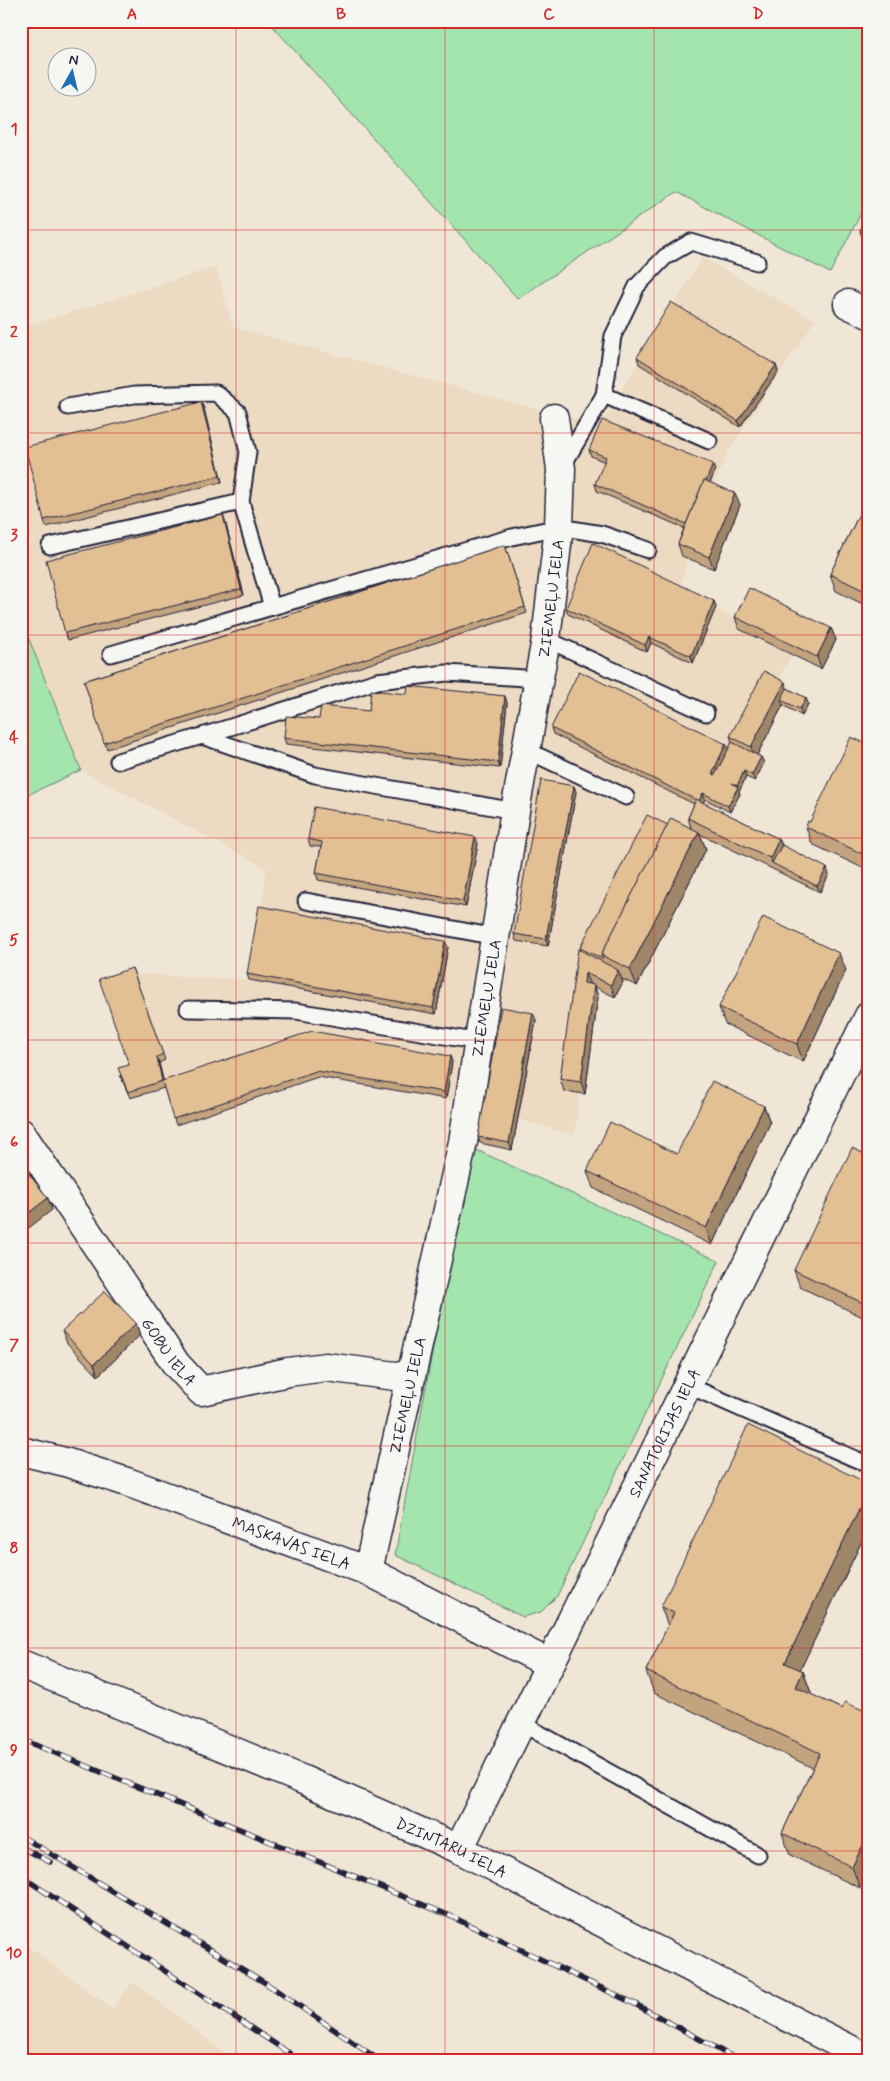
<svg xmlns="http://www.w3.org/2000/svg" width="890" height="2081" font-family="Mynerve,sans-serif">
	<rect width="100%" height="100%" fill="#f0e6d6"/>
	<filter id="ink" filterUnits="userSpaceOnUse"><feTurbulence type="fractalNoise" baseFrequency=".02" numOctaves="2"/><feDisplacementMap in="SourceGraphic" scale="10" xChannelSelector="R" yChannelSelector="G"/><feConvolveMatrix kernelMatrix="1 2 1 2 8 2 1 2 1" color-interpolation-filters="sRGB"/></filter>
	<g filter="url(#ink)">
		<!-- built -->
		<g fill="#ecdac2">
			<polygon points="702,258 815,320 728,452 692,536 680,589 794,650 621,983 596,963 575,1135 446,1099 318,1077 176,1125 164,1088 130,1098 120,1075 131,1071 101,985 134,974 249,980 261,913 266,868 81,770 21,619 21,328 216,267 233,327 600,426"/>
			<polygon points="21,1941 112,2009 133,1982 234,2060 21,2060"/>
		</g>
		<!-- green -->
		<g fill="#a4e4ad" stroke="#638374">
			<polygon points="268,21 869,21 869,198 830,273 676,192 518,299"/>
			<polygon points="21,619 81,770 21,798"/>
			<polygon points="470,1147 719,1261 557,1596 541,1612 523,1617 395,1555"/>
		</g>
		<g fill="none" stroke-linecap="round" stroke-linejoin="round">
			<!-- service casing -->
			<g stroke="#22223b" stroke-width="19">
				<g id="service">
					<polyline points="604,395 613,336 637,286 665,257 691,242 757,262"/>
					<polyline points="68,407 134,395 216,393 238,412 248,452 241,502 272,607"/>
					<polyline points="562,467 604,395 709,441"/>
					<polyline points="50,546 241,502"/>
					<polyline points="546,639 706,713"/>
					<polyline points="111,654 512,537 559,527 602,534 648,550"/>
					<polyline points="202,736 315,775 515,811"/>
					<polyline points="526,750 626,797"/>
					<polyline points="118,761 202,736 377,681 447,673 539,679"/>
					<polyline points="306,901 496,937"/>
					<polyline points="188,1009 296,1011 480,1042"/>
					<polyline points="687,1385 869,1465"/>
					<polyline points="521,1723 758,1855"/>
				</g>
			</g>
			<!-- minor casing -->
			<g stroke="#22223b" stroke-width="31">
				<g id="minor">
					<polyline points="848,304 869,314"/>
					<path id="s1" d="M21,1133L176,1364L201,1391L288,1372L326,1367L411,1378"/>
					<path id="s2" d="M21,1451L65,1462L127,1482L368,1571L550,1664"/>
					<path id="s3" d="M368,1571L463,1142L515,811L546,639L559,527L561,469L554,418"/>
					<path id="s4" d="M459,1849L869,1016"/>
				</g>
			</g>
			<!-- tertiary casing -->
			<g stroke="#22223b" stroke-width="31">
				<g id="tertiary">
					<path id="s5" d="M21,1664L301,1779L459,1849L869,2059"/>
				</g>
			</g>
			<!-- service -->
			<use href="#service" stroke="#f6f6f2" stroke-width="15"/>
			<!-- minor -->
			<use href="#minor" stroke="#f6f6f2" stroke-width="28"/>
			<!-- tertiary -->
			<use href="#tertiary" stroke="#f6f6f2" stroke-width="28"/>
			<!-- rail casing -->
			<g stroke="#22223b" stroke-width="5.5">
				<g id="rail">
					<polyline points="21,1739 448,1915 635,2004 738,2060"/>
					<polyline points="21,1836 267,1984 379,2060"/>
					<polyline points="21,1847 50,1862"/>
					<polyline points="21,1876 289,2053 296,2060"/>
					<polyline points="21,1898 26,1901"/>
				</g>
			</g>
			<!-- rail -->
			<use href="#rail" stroke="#f6f6f2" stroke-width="4" stroke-dasharray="11" stroke-linecap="butt"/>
		</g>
		<!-- wall -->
		<g fill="#c3a47f" stroke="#22223b">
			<polygon points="869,212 869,245 864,243 860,231"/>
			<polygon points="637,357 776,365 778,372 740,427 639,364"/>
			<polygon points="201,402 222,482 46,527 44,520"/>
			<polygon points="589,450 715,471 710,483 735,493 740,505 714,569 682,556 678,544 684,528 597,491 595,484 605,462 591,456"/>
			<polygon points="869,494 869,607 836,591 830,574"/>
			<polygon points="225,521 244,595 68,640 65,633"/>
			<polygon points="505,545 527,613 107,749 84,681"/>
			<polygon points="714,601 716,607 693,663 651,643 647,652 568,614 566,608"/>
			<polygon points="735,617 831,628 836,640 821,669 739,629"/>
			<polygon points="787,688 806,698 808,704 802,716 783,705 757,755 761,757 764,763 755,781 746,777 739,792 740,794 730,812 705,799 703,803 779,839 782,845 829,875 820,892 700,834 706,849 637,986 622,979 623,982 615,997 595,987 598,997 585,1094 564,1091 560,1079 581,951 580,948 668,825 691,828 688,818 694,804 553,734 551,728 726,744 728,750 732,742 730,736"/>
			<polygon points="505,696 507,703 500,768 286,744 284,738 319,719 369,711"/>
			<polygon points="869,745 869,871 812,844 806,827"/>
			<polygon points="574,786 576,792 548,946 516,941 514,934"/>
			<polygon points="308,839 478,844 466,907 318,880 316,873 321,847 310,846"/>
			<polygon points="448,947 436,1014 249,980 247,974"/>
			<polygon points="132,968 165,1060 159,1063 163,1081 450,1056 452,1062 446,1099 318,1077 176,1125 164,1088 130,1098 120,1075 129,1065"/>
			<polygon points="846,970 803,1062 725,1024 719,1007"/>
			<polygon points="536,1020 512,1150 480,1143 478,1137"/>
			<polygon points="764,1106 770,1123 712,1245 593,1188 587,1171 677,1154"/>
			<polygon points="869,1156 869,1320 800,1287 794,1270"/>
			<polygon points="136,1323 140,1335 98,1376 67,1343 62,1331"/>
			<polygon points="869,1484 869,1526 800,1670 803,1671 811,1693 810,1694 842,1709 869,1713 869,1870 860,1888 790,1855 782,1833 813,1768 654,1693 646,1671 668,1626 661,1607"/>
		</g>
		<!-- shaded-wall -->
		<g fill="#9f8668" stroke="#22223b">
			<polygon points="776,365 778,372 740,427 738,421"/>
			<polygon points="201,402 204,408 222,482 220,476"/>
			<polygon points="713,464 715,471 690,530 687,524"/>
			<polygon points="735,493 740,505 714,569 709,557"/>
			<polygon points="223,515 225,521 244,595 241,589"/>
			<polygon points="714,601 716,607 693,663 691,656"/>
			<polygon points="831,628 836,640 821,669 817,657"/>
			<polygon points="649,637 651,643 647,652 645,645"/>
			<polygon points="785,682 789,694 781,700 783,705 755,759 751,747"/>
			<polygon points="505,696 507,703 500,768 498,762"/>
			<polygon points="806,698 808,704 802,716 800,709"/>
			<polygon points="726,744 729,750 714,780 712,774"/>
			<polygon points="761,757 764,763 755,781 752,775"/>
			<polygon points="744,771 746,777 739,792 740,794 730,812 728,806 738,788 737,786"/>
			<polygon points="574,786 576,792 548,946 546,939"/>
			<polygon points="703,793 705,799 701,808 699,801"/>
			<polygon points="699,832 706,849 637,986 630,969"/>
			<polygon points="475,837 478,844 466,907 463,901"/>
			<polygon points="779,839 784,851 772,863 770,858"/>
			<polygon points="827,868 829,875 820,892 817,886"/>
			<polygon points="445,941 448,947 436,1014 433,1008"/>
			<polygon points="839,953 846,970 803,1062 797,1044"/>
			<polygon points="618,970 623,982 615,997 611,985"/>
			<polygon points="585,973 590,985 584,983"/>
			<polygon points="594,985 598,997 585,1094 581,1082"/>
			<polygon points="533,1013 536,1020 512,1150 509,1143"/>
			<polygon points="450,1056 452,1062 446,1099 444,1092"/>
			<polygon points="157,1057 159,1063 165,1087 162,1081"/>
			<polygon points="764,1106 770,1123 712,1245 706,1228"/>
			<polygon points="48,1198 52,1210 21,1234 21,1219"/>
			<polygon points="869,1237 869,1253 865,1244"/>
			<polygon points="136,1323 140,1335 98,1376 94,1364"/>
			<polygon points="869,1488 869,1526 793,1685 785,1663"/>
			<polygon points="803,1671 811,1693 803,1709 796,1687"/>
			<polygon points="869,1833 869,1870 860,1888 852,1867"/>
		</g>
		<!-- building -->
		<g fill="#e3bf94" stroke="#22223b">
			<polygon points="869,212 869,235 860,231"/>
			<polygon points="671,302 776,365 738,421 637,357"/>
			<polygon points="201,402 220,476 44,520 25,447"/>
			<polygon points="602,420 713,464 706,481 704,480 686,524 595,484 606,457 589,450"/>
			<polygon points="704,480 735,493 709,557 678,544"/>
			<polygon points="869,494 869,593 830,574"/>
			<polygon points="223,515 241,589 65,633 46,560"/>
			<polygon points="593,543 714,601 691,656 649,637 645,645 566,608"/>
			<polygon points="505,545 525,607 104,743 84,681"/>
			<polygon points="749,588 831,628 817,657 735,617"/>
			<polygon points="579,671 726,744 712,774 715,775 732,742 761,757 752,775 744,771 737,786 732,783 738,787 728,806 703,793 699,801 696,799 696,800 551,728"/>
			<polygon points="764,671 785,682 751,747 730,736"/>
			<polygon points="408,686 505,696 498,762 284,738 286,716 319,719 321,706 369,711 371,690 407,694"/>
			<polygon points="787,688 806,698 800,709 781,700"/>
			<polygon points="851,737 869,745 869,857 806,827 808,821 810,822"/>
			<polygon points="541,780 574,786 546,939 514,934"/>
			<polygon points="696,799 779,839 770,858 688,818"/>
			<polygon points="314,807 475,837 463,901 316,873 322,842 308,839"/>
			<polygon points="647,815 668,825 601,955 603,959 580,948"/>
			<polygon points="671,818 699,832 630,969 601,955"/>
			<polygon points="782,845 827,868 817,886 772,863"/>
			<polygon points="259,906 445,941 433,1008 247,974"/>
			<polygon points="763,917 839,953 797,1044 719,1007"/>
			<polygon points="578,949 618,970 611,985 585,973 584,983 594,985 581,1082 560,1079"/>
			<polygon points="132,968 163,1054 157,1057 162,1081 312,1031 450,1056 444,1092 316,1071 173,1119 162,1081 128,1092 118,1068 129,1065 99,979"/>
			<polygon points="501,1007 533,1013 509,1143 478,1137"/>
			<polygon points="712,1081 764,1106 706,1228 587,1171 610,1122 677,1154"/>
			<polygon points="852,1148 869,1156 869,1237 865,1244 869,1246 869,1306 794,1270"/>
			<polygon points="21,1164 48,1198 21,1219"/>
			<polygon points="105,1291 136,1323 94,1364 62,1331"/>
			<polygon points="748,1425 869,1484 869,1488 785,1663 803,1671 796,1687 842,1709 845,1702 869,1713 869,1833 852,1867 782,1833 820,1753 646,1671 674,1613 661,1607"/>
		</g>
	</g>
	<!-- grid -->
	<path fill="none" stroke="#d62828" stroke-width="1" stroke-opacity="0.55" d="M236,21V2060M445,21V2060M654,21V2060M21,230H869M21,433H869M21,635H869M21,838H869M21,1040H869M21,1243H869M21,1446H869M21,1648H869M21,1851H869"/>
	<g text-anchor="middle" stroke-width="4" stroke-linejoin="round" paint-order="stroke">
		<!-- street labels -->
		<g font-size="16" fill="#22223b" stroke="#f6f6f2">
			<text dy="6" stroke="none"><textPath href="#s3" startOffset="990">ZIEMEĻU IELA</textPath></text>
			<text dy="6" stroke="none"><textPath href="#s3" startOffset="585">ZIEMEĻU IELA</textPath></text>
			<text dy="6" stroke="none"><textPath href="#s1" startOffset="264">GOBU IELA</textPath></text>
			<text dy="6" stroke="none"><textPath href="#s3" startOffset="180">ZIEMEĻU IELA</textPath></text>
			<text dy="6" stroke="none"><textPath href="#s4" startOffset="464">SANATORIJAS IELA</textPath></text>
			<text dy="6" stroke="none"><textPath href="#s2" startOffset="286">MASKAVAS IELA</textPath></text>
			<text dy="6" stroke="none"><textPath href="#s5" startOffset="468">DZINTARU IELA</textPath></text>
		</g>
	</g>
	<!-- margin -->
	<rect width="890" height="2081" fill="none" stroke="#f6f6f2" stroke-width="55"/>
	<!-- north arrow -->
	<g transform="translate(72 72) rotate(8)"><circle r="24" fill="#f6f6f2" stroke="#a1a1a9"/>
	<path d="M0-4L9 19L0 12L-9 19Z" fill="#1f6fb2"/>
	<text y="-8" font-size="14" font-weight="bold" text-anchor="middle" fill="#22223b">N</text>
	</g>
	<rect x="28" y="28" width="834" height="2026" fill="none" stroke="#d62828" stroke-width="2"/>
	<g font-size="16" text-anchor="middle" font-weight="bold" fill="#d62828">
		<text x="132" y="19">A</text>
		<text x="341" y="19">B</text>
		<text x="549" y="19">C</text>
		<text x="758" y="19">D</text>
		<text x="14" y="134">1</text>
		<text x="14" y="337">2</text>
		<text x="14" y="540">3</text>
		<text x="14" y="742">4</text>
		<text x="14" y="945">5</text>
		<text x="14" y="1147">6</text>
		<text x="14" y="1350">7</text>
		<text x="14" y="1553">8</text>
		<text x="14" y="1755">9</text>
		<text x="14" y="1958">10</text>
	</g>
</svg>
